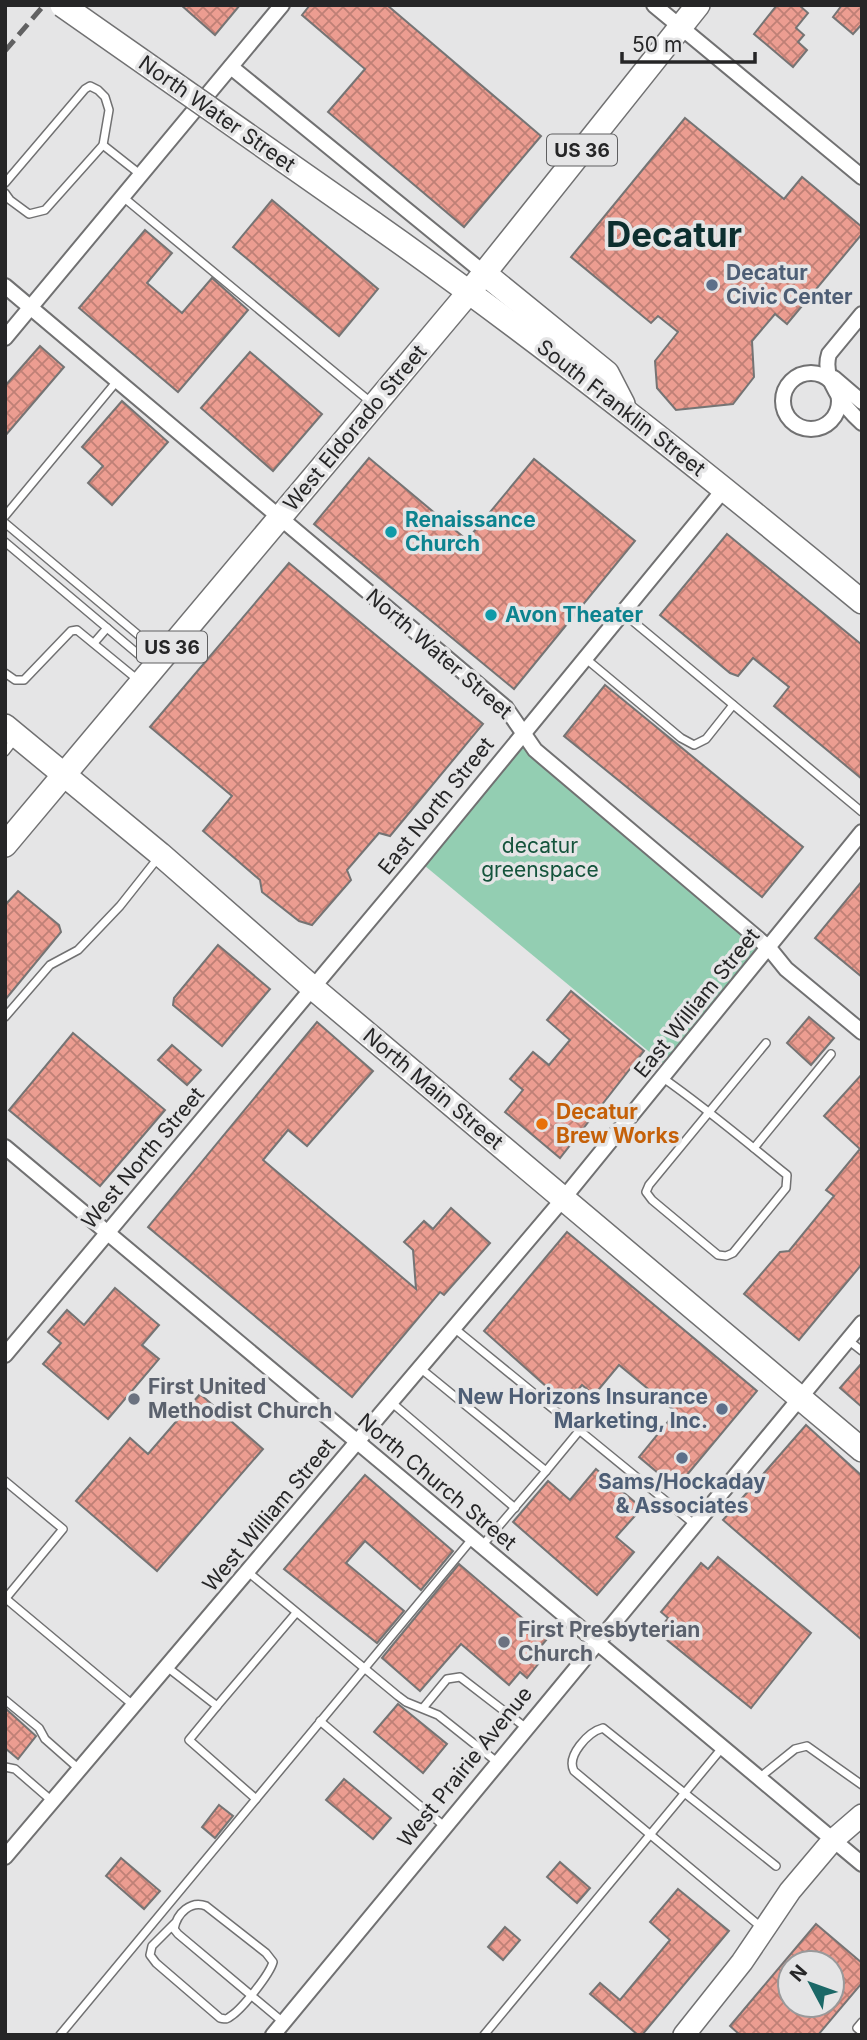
<svg xmlns="http://www.w3.org/2000/svg" width="867" height="2040" font-family="Inter,sans-serif">
	<defs>
		<pattern id="building-cross-hatch" width="8" height="8" patternUnits="userSpaceOnUse" patternTransform="scale(1.75)"><rect width="8" height="8" fill="#ec9d91"/><path d="M0 0l8 8M0 8l8-8" fill="none" stroke="#bf8076"/></pattern>
	</defs>
	<rect width="100%" height="100%" fill="#e5e5e6"/>
	<!-- green -->
	<polygon fill="#93ceb2" points="524,733 769,948 670,1069 419,861"/>
	<!-- building -->
	<g fill="url(#building-cross-hatch)" stroke="#757474" stroke-width="2" fill-rule="evenodd">
		<polygon points="181,5 240,5 215,35"/>
		<polygon points="310,5 387,5 541,136 464,227 328,112 365,69 302,15"/>
		<polygon points="777,5 799,5 808,13 796,28 804,35 798,42 807,50 793,67 754,34"/>
		<polygon points="842,5 862,5 862,24 853,34 833,17"/>
		<polygon points="685,118 784,199 802,177 862,227 862,234 787,324 775,314 752,341 754,377 733,404 676,410 657,388 655,361 678,332 658,316 651,323 571,257"/>
		<polygon points="272,200 378,289 339,336 233,247"/>
		<polygon points="145,230 172,253 147,283 182,313 212,278 248,310 178,392 79,308"/>
		<polygon points="40,346 64,367 5,436 5,386"/>
		<polygon points="250,352 322,414 273,471 201,408"/>
		<polygon points="122,401 168,442 112,505 88,483 103,466 82,447"/>
		<polygon points="369,458 467,540 534,459 635,541 514,689 314,524"/>
		<polygon points="727,534 862,645 862,779 774,706 789,687 753,658 738,676 730,673 660,615"/>
		<polygon points="289,563 483,724 390,836 379,833 347,870 351,880 312,925 299,921 262,892 260,880 203,831 232,796 150,727"/>
		<polygon points="605,685 803,847 762,897 564,736"/>
		<polygon points="862,881 862,977 815,938"/>
		<polygon points="18,891 59,925 61,932 5,1000 5,905"/>
		<polygon points="218,945 270,989 222,1046 173,1005 174,998"/>
		<polygon points="571,991 644,1051 560,1158 505,1112 523,1090 510,1079 533,1052 549,1065 570,1040 547,1020"/>
		<polygon points="809,1017 834,1038 811,1065 787,1043"/>
		<polygon points="317,1022 373,1071 307,1146 288,1130 263,1160 416,1289 413,1250 404,1242 424,1221 433,1229 451,1208 490,1243 444,1295 440,1292 352,1397 148,1227"/>
		<polygon points="73,1033 165,1110 100,1186 9,1110"/>
		<polygon points="172,1045 201,1070 187,1085 158,1060"/>
		<polygon points="862,1074 862,1264 799,1340 744,1294 780,1252 789,1251 834,1196 826,1190 860,1149 824,1116"/>
		<polygon points="567,1232 757,1391 676,1488 639,1457 676,1412 619,1365 594,1395 582,1385 566,1404 484,1331"/>
		<polygon points="115,1288 159,1325 142,1345 159,1359 108,1419 43,1364 61,1343 48,1332 67,1310 84,1325"/>
		<polygon points="862,1363 862,1407 840,1388"/>
		<polygon points="200,1394 263,1449 157,1571 76,1501 130,1438 148,1454"/>
		<polygon points="806,1425 862,1476 862,1640 723,1520"/>
		<polygon points="596,1469 642,1508 616,1537 634,1552 597,1595 513,1522 548,1481 570,1500"/>
		<polygon points="365,1475 453,1551 421,1590 365,1541 346,1563 404,1611 377,1643 284,1569"/>
		<polygon points="718,1557 811,1633 751,1708 657,1632 668,1618 661,1612 701,1563 708,1569"/>
		<polygon points="459,1564 547,1639 536,1652 543,1658 527,1678 520,1672 509,1685 461,1644 420,1691 382,1658"/>
		<polygon points="398,1704 447,1744 423,1773 374,1732"/>
		<polygon points="5,1708 36,1736 18,1759 5,1748"/>
		<polygon points="344,1779 391,1818 373,1839 326,1800"/>
		<polygon points="219,1805 233,1816 215,1838 202,1827"/>
		<polygon points="121,1858 160,1891 144,1909 106,1876"/>
		<polygon points="560,1862 590,1888 577,1903 547,1877"/>
		<polygon points="678,1889 729,1931 642,2035 638,2035 590,1994 600,1983 620,2000 670,1940 650,1922"/>
		<path d="M816,1924L862,1963V1983L818,2035H740L730,2026ZM790,1963H832V2005H790Z"/>
		<polygon points="505,1927 520,1940 503,1960 488,1947"/>
	</g>
	<g fill="none" stroke-linecap="round" stroke-linejoin="round">
		<!-- lane casing -->
		<g stroke="#717172" stroke-width="10">
			<g id="lane">
				<polyline points="103,145 141,175"/>
				<polyline points="5,183 85,89 90,86 98,90 105,97 109,110 103,145 45,210 29,214 10,200 5,193"/>
				<polyline points="123,197 373,404"/>
				<polyline points="5,516 117,381"/>
				<polyline points="5,523 161,654"/>
				<polyline points="5,542 151,665"/>
				<polyline points="623,613 862,812"/>
				<polyline points="94,643 107,628"/>
				<polyline points="585,658 681,738 694,745 706,739 733,705"/>
				<polyline points="5,673 15,680 24,680 71,631 77,630 138,680"/>
				<polyline points="5,752 15,739"/>
				<polyline points="5,1017 50,965 78,950 120,906 158,858"/>
				<path d="M663,1078C706,1108 746,1142 787,1175L786,1188L733,1253L726,1256L718,1255L652,1200L646,1192L649,1185L766,1043"/>
				<polyline points="754,1148 831,1054"/>
				<polyline points="454,1328 694,1524"/>
				<polyline points="848,1340 862,1351"/>
				<polyline points="420,1368 546,1471 579,1431"/>
				<polyline points="391,1402 515,1508"/>
				<polyline points="5,1481 63,1529 6,1598"/>
				<polyline points="481,1547 546,1471"/>
				<polyline points="248,1572 398,1696 406,1702 438,1715 497,1762"/>
				<polyline points="5,1598 133,1705"/>
				<polyline points="167,1667 217,1706 296,1613"/>
				<polyline points="5,1700 39,1728 45,1739 79,1769"/>
				<polyline points="217,1706 189,1740 256,1799 472,1539"/>
				<polyline points="423,1708 447,1679 460,1677 525,1727"/>
				<polyline points="320,1721 444,1826"/>
				<polyline points="5,1767 15,1769 52,1801"/>
				<polyline points="759,1778 795,1749 807,1746 862,1785"/>
				<path d="M175,1923L152,1946L150,1955L156,1963L220,2018C226,2019 226,2020 231,2016C242,2009 270,1974 273,1962L266,1953L206,1906C191,1900 177,1913 174,1929L178,1934L283,2022"/>
				<path d="M761,1927L574,1771C566,1756 588,1732 603,1728L776,1866"/>
				<polyline points="862,2022 857,2028 862,2032"/>
				<polyline points="60,2035 256,1799"/>
				<polyline points="484,2035 722,1748"/>
			</g>
		</g>
		<!-- street casing -->
		<g stroke="#717172" stroke-width="18">
			<g id="street">
				<polyline points="654,5 862,177"/>
				<polyline points="231,67 484,273"/>
				<polyline points="5,286 506,708 535,750 769,948 786,969 862,1032"/>
				<path d="M862,314L829,354C821,378 845,408 862,423"/>
				<polyline points="5,338 282,5"/>
				<circle cx="811" cy="401" r="28"/>
				<polyline points="834,378 862,402"/>
				<polyline points="5,1147 862,1864"/>
				<polyline points="5,1355 419,861 725,488"/>
				<polyline points="5,1857 563,1199 862,832"/>
				<polyline points="273,2035 862,1323"/>
			</g>
		</g>
		<!-- secondary casing -->
		<g stroke="#717172" stroke-width="24">
			<polyline id="secondary" points="684,2035 742,1962 790,1891 833,1840 862,1815"/>
		</g>
		<!-- primary casing -->
		<g stroke="#717172" stroke-width="26">
			<g id="primary">
				<path d="M373,223C542,342 703,470 862,602"/>
				<polyline points="484,273 607,373 623,404"/>
				<polyline points="5,726 160,854 313,988 862,1450"/>
				<polyline points="5,845 470,291 698,5"/>
			</g>
		</g>
		<!-- lane -->
		<use href="#lane" stroke="#fff" stroke-width="7"/>
		<!-- street -->
		<use href="#street" stroke="#fff" stroke-width="14"/>
		<!-- secondary -->
		<use href="#secondary" stroke="#fff" stroke-width="21"/>
		<!-- primary -->
		<use href="#primary" stroke="#fff" stroke-width="23"/>
		<!-- rail -->
		<polyline stroke="#616162" stroke-width="5" stroke-dasharray="14 7" stroke-linecap="butt" points="5,51 44,5"/>
		<!-- primary-bridge casing -->
		<g stroke="#717172" stroke-width="26" stroke-linecap="butt">
			<polyline id="primary-bridge" points="62,5 373,223"/>
		</g>
		<!-- primary-bridge -->
		<use href="#primary-bridge" stroke="#fff" stroke-width="23"/>
	</g>
	<!-- markers -->
	<g fill="#5c6f8a" stroke="#e5e5e6" stroke-width="2.5">
		<circle cx="712" cy="285" r="7"/>
		<circle cx="722" cy="1409" r="7"/>
		<circle cx="682" cy="1458" r="7"/>
	</g>
	<g fill="#0f9aa8" stroke="#e5e5e6" stroke-width="2.5">
		<circle cx="391" cy="532" r="7"/>
		<circle cx="491" cy="615" r="7"/>
	</g>
	<circle fill="#e8710a" stroke="#e5e5e6" stroke-width="2.5" cx="542" cy="1124" r="7"/>
	<g fill="#6b7280" stroke="#e5e5e6" stroke-width="2.5">
		<circle cx="134" cy="1399" r="7"/>
		<circle cx="504" cy="1642" r="7"/>
	</g>
	<g text-anchor="middle" stroke-width="7" stroke-linejoin="round" paint-order="stroke">
		<!-- shield labels -->
		<g fill="#e5e5e6" stroke="#5f5f60" stroke-width="2">
			<rect x="547" y="134.5" width="70" height="31" rx="5"/>
			<rect x="137" y="631.5" width="70" height="31" rx="5"/>
		</g>
		<g font-size="19" font-weight="bold" fill="#262627">
			<text x="582" y="157">US 36</text>
			<text x="172" y="654">US 36</text>
		</g>
		<!-- street labels -->
		<g font-size="21" fill="#262627" stroke="#e5e5e6">
			<text transform="translate(217 114) rotate(35)" y="7">North Water Street</text>
			<text transform="translate(621 408) rotate(38)" y="7">South Franklin Street</text>
			<text transform="translate(355 428) rotate(-50)" y="7">West Eldorado Street</text>
			<text transform="translate(439 654) rotate(41)" y="7">North Water Street</text>
			<text transform="translate(436 806) rotate(-51)" y="7">East North Street</text>
			<text transform="translate(697 1003) rotate(-51)" y="7">East William Street</text>
			<text transform="translate(433 1089) rotate(40)" y="7">North Main Street</text>
			<text transform="translate(143 1158) rotate(-50)" y="7">West North Street</text>
			<text transform="translate(437 1482) rotate(40)" y="7">North Church Street</text>
			<text transform="translate(269 1515) rotate(-50)" y="7">West William Street</text>
			<text transform="translate(465 1767) rotate(-51)" y="7">West Prairie Avenue</text>
		</g>
		<!-- service labels -->
		<g font-size="21" font-weight="bold" fill="#4e5e75" stroke="#e5e5e6" text-anchor="start">
			<text x="726" y="280">Decatur<tspan x="726" dy="24">Civic Center</tspan></text>
			<text x="708" y="1404" text-anchor="end">New Horizons Insurance<tspan x="708" dy="24">Marketing, Inc.</tspan></text>
			<text x="682" y="1489" text-anchor="middle">Sams/Hockaday<tspan x="682" dy="24">&amp; Associates</tspan></text>
		</g>
		<!-- culture labels -->
		<g font-size="21" font-weight="bold" fill="#0d838f" stroke="#e5e5e6" text-anchor="start">
			<text x="405" y="527">Renaissance<tspan x="405" dy="24">Church</tspan></text>
			<text x="505" y="622">Avon Theater</text>
		</g>
		<!-- park labels -->
		<g font-size="21" fill="#15543c" stroke="#e5e5e6">
			<text x="540" y="853">decatur<tspan x="540" dy="24">greenspace</tspan></text>
		</g>
		<!-- food labels -->
		<g font-size="21" font-weight="bold" fill="#c56008" stroke="#e5e5e6" text-anchor="start">
			<text x="556" y="1119">Decatur<tspan x="556" dy="24">Brew Works</tspan></text>
		</g>
		<!-- worship labels -->
		<g font-size="21" font-weight="bold" fill="#5b616d" stroke="#e5e5e6" text-anchor="start">
			<text x="148" y="1394">First United<tspan x="148" dy="24">Methodist Church</tspan></text>
			<text x="518" y="1637">First Presbyterian<tspan x="518" dy="24">Church</tspan></text>
		</g>
		<!-- town labels -->
		<g font-size="35" font-weight="bold" fill="#0c2f2f" stroke="#e5e5e6">
			<text x="674" y="247">Decatur</text>
		</g>
	</g>
	<!-- border -->
	<rect width="867" height="2040" fill="none" stroke="#262627" stroke-width="14"/>
	<!-- north arrow -->
	<g transform="translate(811 1984) rotate(311)"><circle r="33" fill="#e5e5e6" stroke="#99999a" stroke-width="2"/>
	<path d="M0-5L12 26L0 18L-12 26Z" fill="#1b6867"/>
	<text y="-10" font-size="19" font-weight="bold" text-anchor="middle" fill="#262627">N</text>
	</g>
	<!-- scale -->
	<path d="M622 52v10h133v-10" fill="none" stroke="#262627" stroke-width="3.5"/>
	<text x="632" y="52" font-size="21" fill="#262627" stroke="#e5e5e6" stroke-width="5" paint-order="stroke">50 m</text>
</svg>
